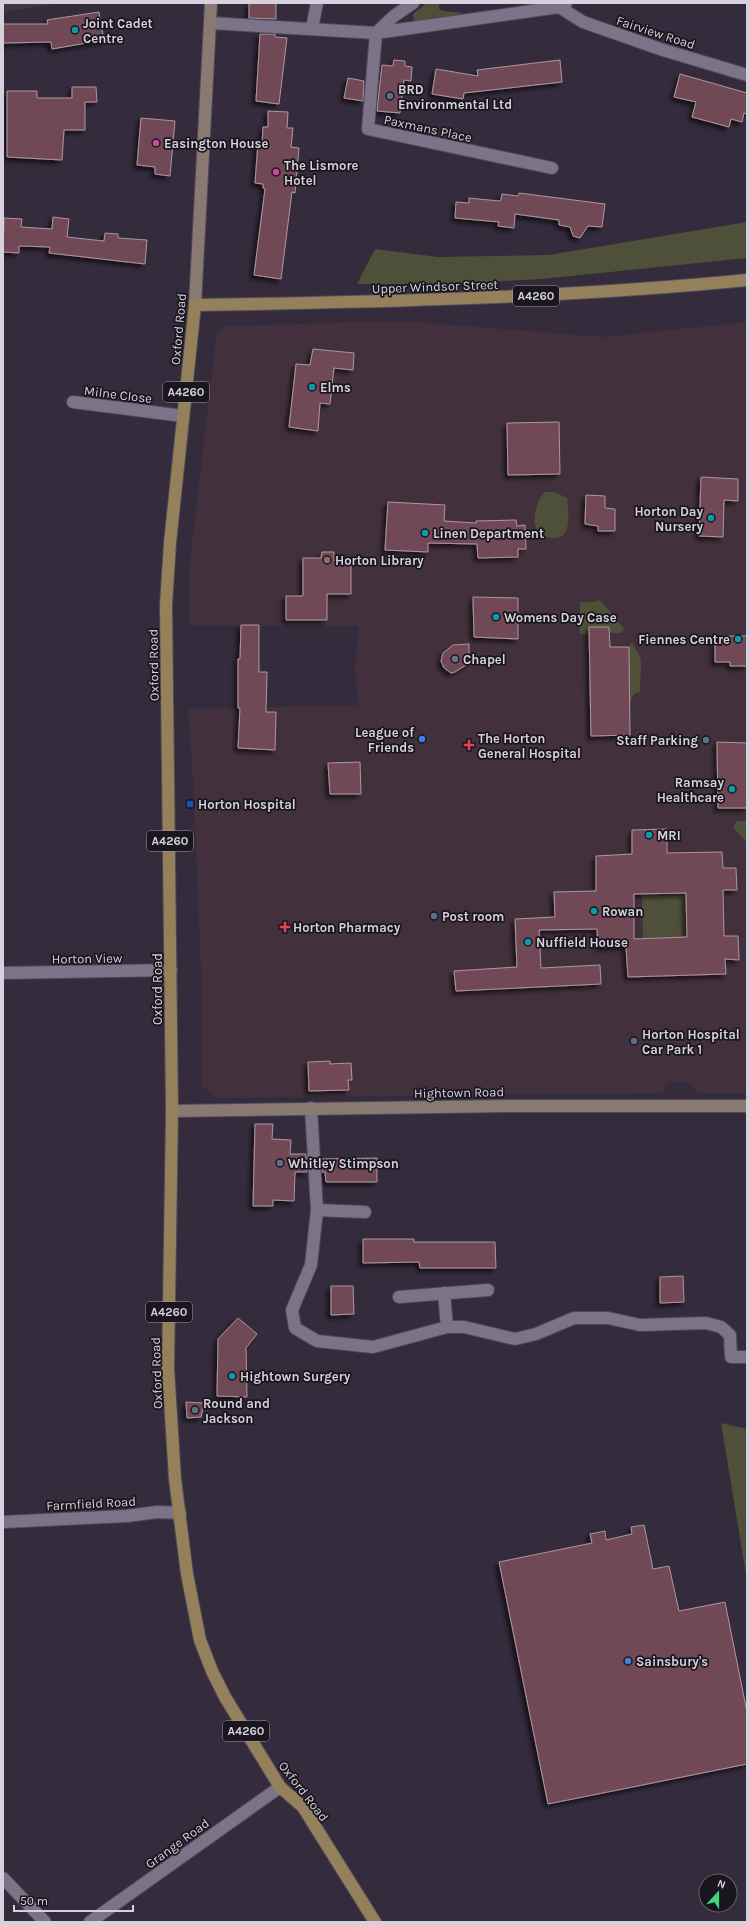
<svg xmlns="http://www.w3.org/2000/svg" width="750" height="1925" font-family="Karla,sans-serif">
	<defs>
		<filter id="shadow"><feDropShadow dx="-3.5" dy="3.5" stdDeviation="2" flood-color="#0009"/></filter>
	</defs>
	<rect width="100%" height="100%" fill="#342b3d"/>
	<!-- education -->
	<polygon fill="#3f3647" points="3,3 60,3 3,12"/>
	<!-- medical -->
	<polygon fill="#42313c" points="401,321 604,337 747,322 747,1093 698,1093 690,1083 669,1082 663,1093 216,1098 202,1085 201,974 193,781 188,709 358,705 355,668 359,626 189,625 189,571 216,336 224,326"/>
	<!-- green -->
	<g fill="#4e5039">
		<path d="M427,3H439V9C445,13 454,11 461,13V14L414,21L413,14Z"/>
		<polygon points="747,222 747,258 542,279 446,284 357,284 375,249 438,257 548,255"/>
		<path d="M544,492H554L567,498C568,507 570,523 566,531C561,542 542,539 537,530C531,519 537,501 544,492Z"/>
		<polygon points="600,600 624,629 621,633 610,633 609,627 589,627 589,634 580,634 580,602 594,602"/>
		<polygon points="632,642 641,659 640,692 634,694 629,704 629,647"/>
		<polygon points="737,821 747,821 747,843 733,827"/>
		<polygon points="686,893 687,937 643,939 642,894"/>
		<polygon points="721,1423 747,1429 747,1581"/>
	</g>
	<!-- building -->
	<g fill="#714a57" stroke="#af959d" fill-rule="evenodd" filter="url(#shadow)">
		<polygon points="249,3 276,3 276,19 249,18"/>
		<polygon points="99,12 104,40 52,49 51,42 3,43 3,24 48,24 47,20"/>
		<polygon points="260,34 275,34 275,37 287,38 279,104 256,101"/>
		<polygon points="394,60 405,61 405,66 412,67 411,81 404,80 400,113 377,111 382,65 393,66"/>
		<polygon points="560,60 562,82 464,93 463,99 432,94 436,69 478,76 477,70"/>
		<polygon points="680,74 747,93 747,114 744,113 742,122 731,119 729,127 692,117 696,102 674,97"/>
		<polygon points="348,78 364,81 363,101 344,98"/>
		<polygon points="72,87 96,87 97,102 85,102 85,130 64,130 62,160 7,157 7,91 37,91 37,98 72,98"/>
		<polygon points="268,111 288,112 287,128 293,128 291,147 299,148 295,193 292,192 281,279 254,275 265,189 263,188 263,184 255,183 258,143 262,144 263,127 268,127"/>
		<polygon points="141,118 175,121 170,176 155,174 155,167 137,165"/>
		<polygon points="519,193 605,204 602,227 588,226 580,238 573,236 570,227 559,225 559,220 515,214 514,228 498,226 499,222 455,218 456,202 469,203 469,198 499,201 501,200 502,194 518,196"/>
		<polygon points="53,217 69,219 67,237 104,241 105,233 118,234 118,238 147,240 145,264 49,253 50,247 19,246 19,253 3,252 4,218 22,219 21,227 52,229"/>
		<polygon points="313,349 354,353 353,370 334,368 330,404 320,403 318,431 289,427 296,364 310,365"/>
		<polygon points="559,422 560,474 508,475 507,423"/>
		<polygon points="701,477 738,479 738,501 724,500 723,537 699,536"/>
		<polygon points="586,495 605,496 605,508 615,509 615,531 598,531 598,526 585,524"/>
		<polygon points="388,502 445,505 444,521 476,523 476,521 516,520 517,526 525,525 526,549 518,549 518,557 478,558 477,544 428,543 428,552 385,550"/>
		<polygon points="322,552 334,552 334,561 351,561 351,594 327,594 327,620 286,620 286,596 303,596 303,558 321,558"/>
		<polygon points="473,597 518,598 518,639 474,637"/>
		<polygon points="241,625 259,625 259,672 267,672 266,712 276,712 275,750 238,748 240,708 238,708 238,659 240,659"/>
		<polygon points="589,627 609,627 610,647 629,647 630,735 591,736"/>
		<polygon points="729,636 747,636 747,666 730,666 730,662 715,662 715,642 729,642"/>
		<polygon points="469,644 469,663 455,672 451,673 444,668 441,661 443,653 453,645"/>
		<polygon points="717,742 747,743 747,808 718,808"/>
		<polygon points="360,762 361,794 330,794 328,763"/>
		<path d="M667,829V853L722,852L723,868H736L737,890H723L724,936H738L739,960L725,959L726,974L628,977L626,946L598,947L597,929L539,930L541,968L600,965L601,984L456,991L454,971L517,967L515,919L555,917L554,892L596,891V856L632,854V830ZM686,893L687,937L634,939V894Z"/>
		<polygon points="330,1061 330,1064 351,1063 352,1080 348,1080 349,1090 309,1091 308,1062"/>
		<polygon points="255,1124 273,1124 272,1139 291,1140 290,1154 306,1154 307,1172 295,1172 294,1201 273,1200 273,1206 253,1206"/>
		<polygon points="377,1158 377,1182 326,1182 325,1172 322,1172 321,1159"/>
		<polygon points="363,1239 414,1239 414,1242 495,1242 496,1268 420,1268 419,1262 363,1263"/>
		<polygon points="683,1276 684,1302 660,1303 660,1277"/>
		<polygon points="331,1286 353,1286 354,1314 331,1315"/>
		<polygon points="238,1318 257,1334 246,1348 247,1397 217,1396 218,1339"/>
		<polygon points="186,1402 204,1403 201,1417 187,1418"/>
		<polygon points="644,1525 653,1569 669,1566 679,1611 725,1602 747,1712 747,1764 548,1804 499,1562 592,1543 590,1534 605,1531 606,1540 632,1534 631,1527"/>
	</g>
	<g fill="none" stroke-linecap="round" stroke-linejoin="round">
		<!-- street casing -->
		<g stroke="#504958" stroke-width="14">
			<g id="street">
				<polyline points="559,7 583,22 663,50 747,75"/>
				<polyline points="210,23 376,33 559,7 566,3"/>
				<polyline points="312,28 317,3"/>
				<polyline points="376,33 368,129 552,168"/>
				<polyline points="376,33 394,16 413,3"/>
				<polyline points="73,402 183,416"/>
				<polyline points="3,973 171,970"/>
				<polyline points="311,1108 317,1210 311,1265 292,1310 295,1328 317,1341 373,1347 447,1327 464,1327 515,1339 536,1334 574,1318 608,1318 640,1325 706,1323 721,1327 730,1335 731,1357 747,1357"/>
				<polyline points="317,1210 365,1212"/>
				<polyline points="444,1293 447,1327"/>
				<polyline points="399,1297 488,1290"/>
				<polyline points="3,1522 127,1516 157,1512 180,1513"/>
				<polyline points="3,1878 45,1922"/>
				<polyline points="90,1922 280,1787"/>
			</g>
		</g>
		<!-- secondary casing -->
		<g stroke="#504958" stroke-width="14">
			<g id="secondary">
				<polyline points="195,305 211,3"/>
				<polyline points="172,1111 506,1106 747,1106"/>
			</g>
		</g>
		<!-- primary casing -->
		<g stroke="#504958" stroke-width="14">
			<path id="primary" d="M375,1922L303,1807L280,1787L225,1697L212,1671L200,1640L187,1574L175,1479L168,1368L172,1111L166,605L170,543L195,305C379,302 563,298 747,280"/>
		</g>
		<!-- street -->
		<use href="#street" stroke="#7d7388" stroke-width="12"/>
		<!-- secondary -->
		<use href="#secondary" stroke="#887a72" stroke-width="12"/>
		<!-- primary -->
		<use href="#primary" stroke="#94815c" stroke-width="12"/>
	</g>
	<!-- markers -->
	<g fill="#0f9aa8" stroke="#1a161e" stroke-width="1.5">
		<circle cx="75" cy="30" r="4"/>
		<circle cx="312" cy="387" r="4"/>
		<circle cx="711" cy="518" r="4"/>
		<circle cx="425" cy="533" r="4"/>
		<circle cx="496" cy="617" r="4"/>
		<circle cx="738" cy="639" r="4"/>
		<circle cx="732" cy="789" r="4"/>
		<circle cx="649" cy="835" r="4"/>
		<circle cx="594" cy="911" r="4"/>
		<circle cx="528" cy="942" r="4"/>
		<circle cx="232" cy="1376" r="4"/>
	</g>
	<g fill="#5c6f8a" stroke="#1a161e" stroke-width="1.5">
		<circle cx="390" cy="96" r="4"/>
		<circle cx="706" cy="740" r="4"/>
		<circle cx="434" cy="916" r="4"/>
		<circle cx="634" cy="1041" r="4"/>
		<circle cx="280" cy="1163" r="4"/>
		<circle cx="195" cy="1410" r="4"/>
	</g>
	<g fill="#d1479c" stroke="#1a161e" stroke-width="1.5">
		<circle cx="156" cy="143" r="4"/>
		<circle cx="276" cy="172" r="4"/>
	</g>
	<circle fill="#8d6e63" stroke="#1a161e" stroke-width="1.5" cx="327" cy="560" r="4"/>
	<circle fill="#6b7280" stroke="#1a161e" stroke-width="1.5" cx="455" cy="659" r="4"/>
	<g fill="#3f7fe0" stroke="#1a161e" stroke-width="1.5">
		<circle cx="422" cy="739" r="4"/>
		<circle cx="628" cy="1661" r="4"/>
	</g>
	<g fill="#e0444e" stroke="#1a161e" stroke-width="1.5">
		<path d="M467 739h4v4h4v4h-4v4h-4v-4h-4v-4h4z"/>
		<path d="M283 921h4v4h4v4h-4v4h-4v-4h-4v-4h4z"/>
	</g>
	<rect fill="#1a4fb4" stroke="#1a161e" stroke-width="1.5" x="186" y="800" width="8" height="8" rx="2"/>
	<g text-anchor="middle" stroke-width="3.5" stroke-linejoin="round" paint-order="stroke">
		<!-- shield labels -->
		<g fill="#1a161e" stroke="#9e99a4" stroke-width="1">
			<rect x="513" y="286" width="46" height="20" rx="3"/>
			<rect x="163" y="382" width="46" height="20" rx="3"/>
			<rect x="147" y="831" width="46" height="20" rx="3"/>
			<rect x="146" y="1302" width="46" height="20" rx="3"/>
			<rect x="223" y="1721" width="46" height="20" rx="3"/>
		</g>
		<g font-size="12" font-weight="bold" fill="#d6d1dd">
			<text x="536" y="300">A4260</text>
			<text x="186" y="396">A4260</text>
			<text x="170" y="845">A4260</text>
			<text x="169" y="1316">A4260</text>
			<text x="246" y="1735">A4260</text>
		</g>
		<!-- poi labels -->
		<g font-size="13" font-weight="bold" fill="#d6d1dd" stroke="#1a161e" text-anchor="start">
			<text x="83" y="28">Joint Cadet<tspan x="83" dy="15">Centre</tspan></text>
			<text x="398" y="94">BRD<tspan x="398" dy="15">Environmental Ltd</tspan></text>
			<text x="164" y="148">Easington House</text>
			<text x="284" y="170">The Lismore<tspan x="284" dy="15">Hotel</tspan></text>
			<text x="320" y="392">Elms</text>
			<text x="703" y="516" text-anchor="end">Horton Day<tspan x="703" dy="15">Nursery</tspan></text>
			<text x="433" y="538">Linen Department</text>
			<text x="335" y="565">Horton Library</text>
			<text x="504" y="622">Womens Day Case</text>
			<text x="730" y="644" text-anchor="end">Fiennes Centre</text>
			<text x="463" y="664">Chapel</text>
			<text x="414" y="737" text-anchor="end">League of<tspan x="414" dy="15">Friends</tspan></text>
			<text x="478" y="743">The Horton<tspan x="478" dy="15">General Hospital</tspan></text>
			<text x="698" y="745" text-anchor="end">Staff Parking</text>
			<text x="724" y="787" text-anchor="end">Ramsay<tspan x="724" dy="15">Healthcare</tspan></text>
			<text x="198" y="809">Horton Hospital</text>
			<text x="657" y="840">MRI</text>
			<text x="602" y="916">Rowan</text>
			<text x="442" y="921">Post room</text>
			<text x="293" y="932">Horton Pharmacy</text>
			<text x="536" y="947">Nuffield House</text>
			<text x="642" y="1039">Horton Hospital<tspan x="642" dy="15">Car Park 1</tspan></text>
			<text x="288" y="1168">Whitley Stimpson</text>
			<text x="240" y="1381">Hightown Surgery</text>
			<text x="203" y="1408">Round and<tspan x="203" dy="15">Jackson</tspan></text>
			<text x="636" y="1666">Sainsbury's</text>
		</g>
		<!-- street labels -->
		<g font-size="13" fill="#d6d1dd" stroke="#1a161e">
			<text transform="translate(656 32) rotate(18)" y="5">Fairview Road</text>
			<text transform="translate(428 128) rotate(12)" y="5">Paxmans Place</text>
			<text transform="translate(435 286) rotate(-2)" y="5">Upper Windsor Street</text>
			<text transform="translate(178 329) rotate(-85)" y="5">Oxford Road</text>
			<text transform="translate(118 394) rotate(7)" y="5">Milne Close</text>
			<text transform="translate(153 665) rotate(-91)" y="5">Oxford Road</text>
			<text transform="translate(87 958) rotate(-1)" y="5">Horton View</text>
			<text transform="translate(157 989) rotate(-90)" y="5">Oxford Road</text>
			<text transform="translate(459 1092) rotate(-1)" y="5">Hightown Road</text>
			<text transform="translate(156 1373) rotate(-92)" y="5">Oxford Road</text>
			<text transform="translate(91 1503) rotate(-3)" y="5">Farmfield Road</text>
			<text transform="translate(304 1791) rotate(52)" y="5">Oxford Road</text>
			<text transform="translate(177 1843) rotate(-36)" y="5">Grange Road</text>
		</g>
	</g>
	<!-- border -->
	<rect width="750" height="1925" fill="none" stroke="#d6d1dd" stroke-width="8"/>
	<!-- north arrow -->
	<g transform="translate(718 1893) rotate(21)"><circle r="19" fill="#1a161e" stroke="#65616a"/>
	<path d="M0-3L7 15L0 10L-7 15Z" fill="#3ed77d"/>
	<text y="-6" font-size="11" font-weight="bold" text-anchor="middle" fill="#d6d1dd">N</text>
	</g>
	<!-- scale -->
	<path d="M14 1905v6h119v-6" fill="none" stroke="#d6d1dd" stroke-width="2"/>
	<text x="20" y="1905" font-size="12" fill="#d6d1dd" stroke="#1a161e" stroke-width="3" paint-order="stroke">50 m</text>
</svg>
